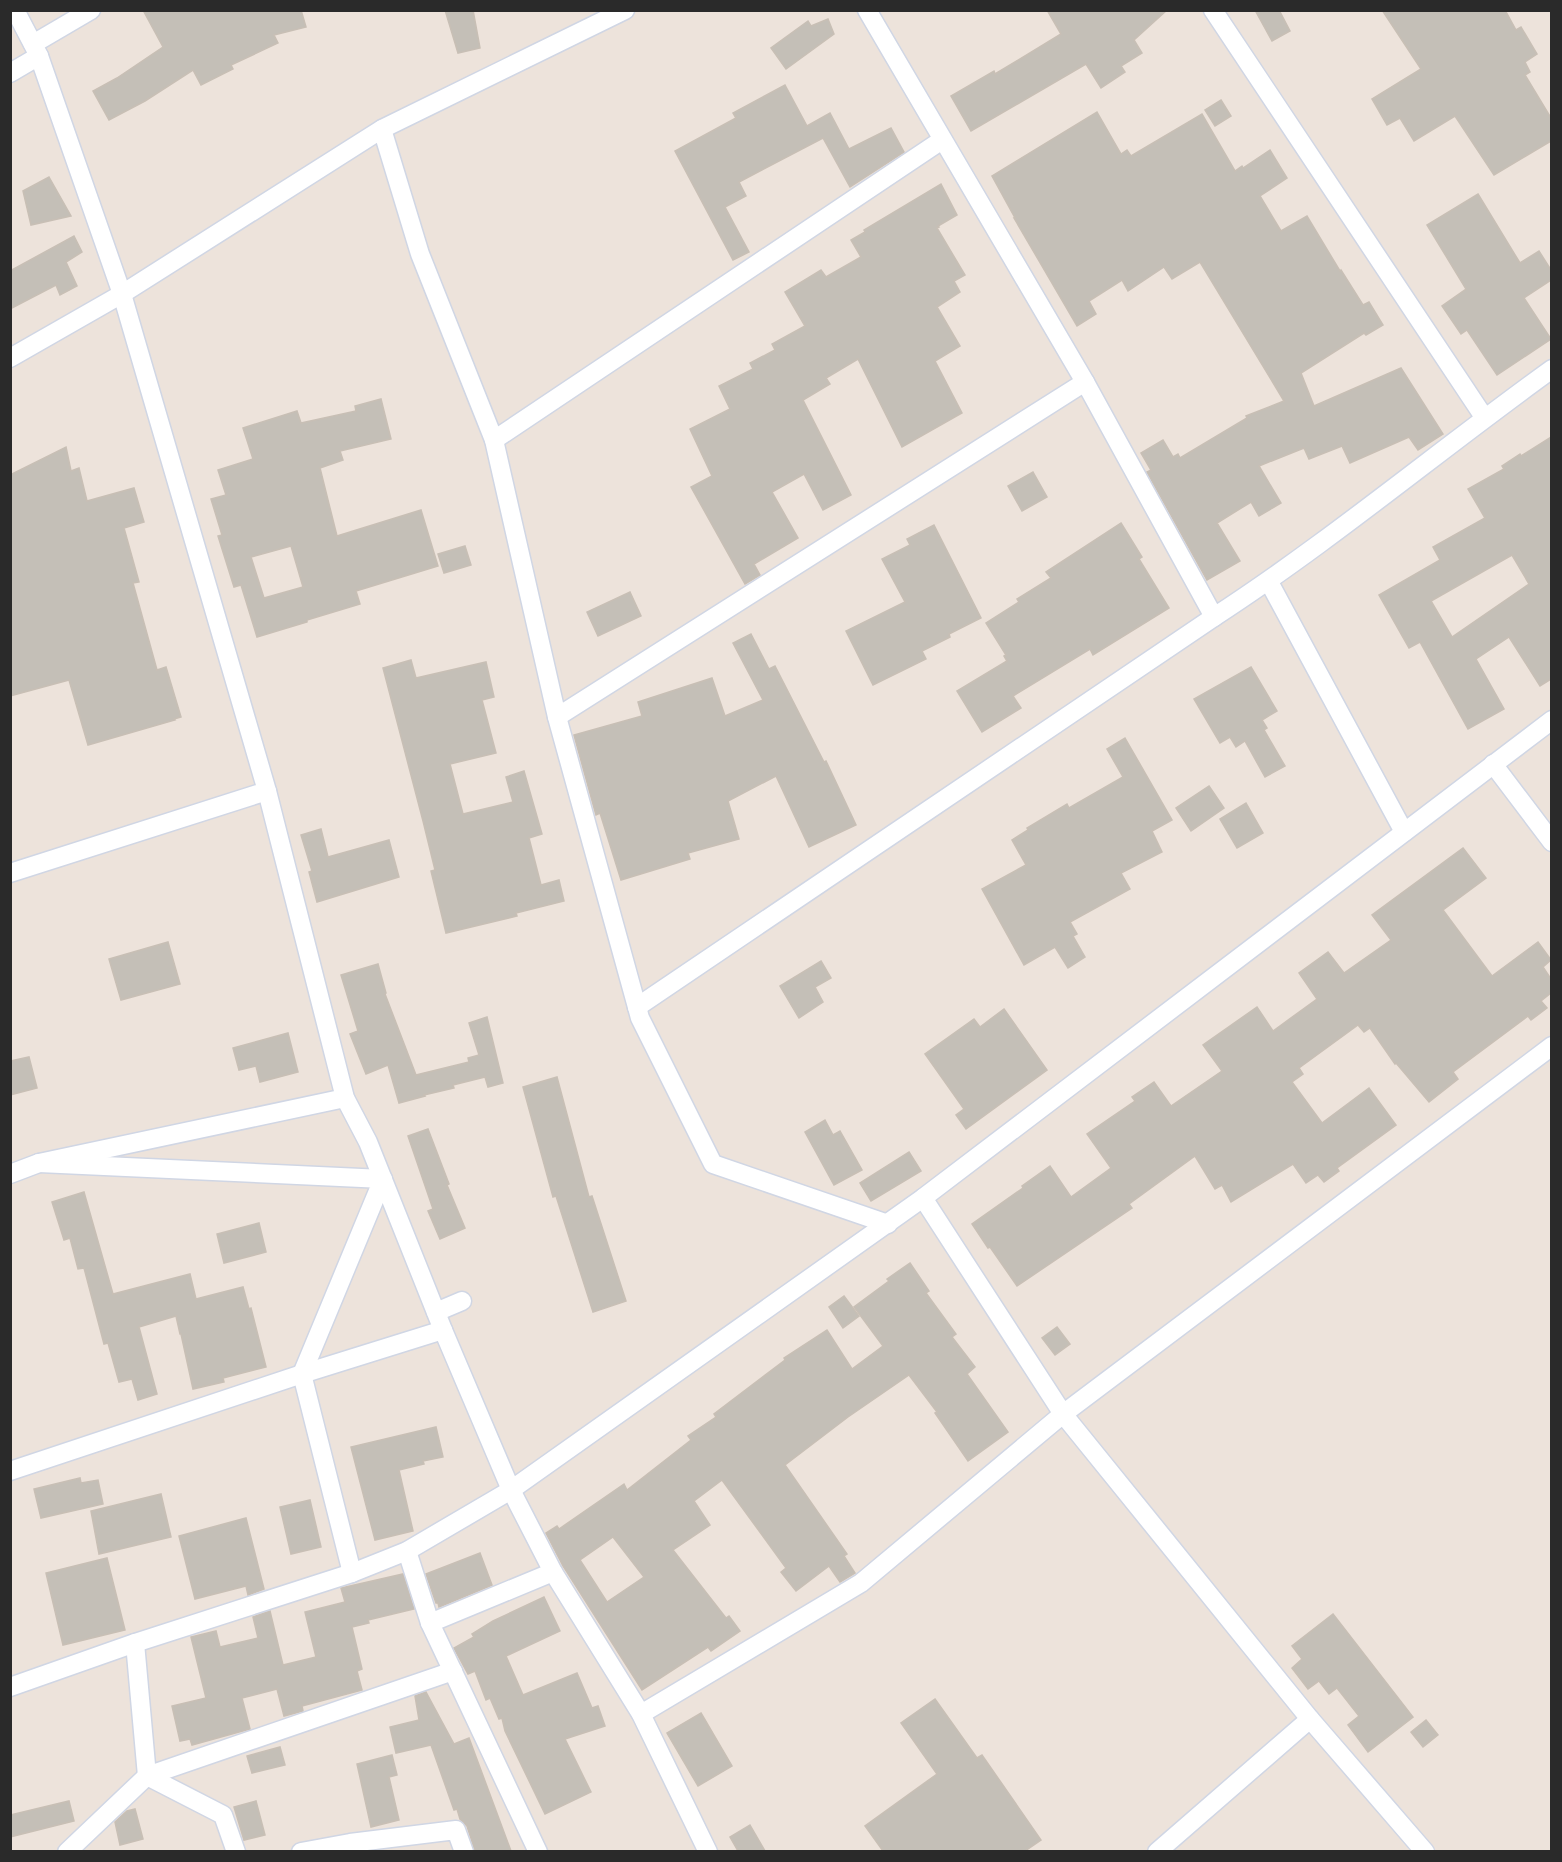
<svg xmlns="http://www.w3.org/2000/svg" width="1562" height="1862" font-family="'Archivo Narrow',sans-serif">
	<rect width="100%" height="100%" fill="#ede3db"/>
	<!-- building -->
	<g fill="#c4bfb7" stroke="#c8bfb5" stroke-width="1.5" fill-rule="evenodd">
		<polygon points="143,10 301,10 306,27 274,35 278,43 231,65 233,69 201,85 193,70 145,101 109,120 93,91 117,78 163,47"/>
		<polygon points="445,10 473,10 480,48 458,53"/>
		<polygon points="1047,10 1167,10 1134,40 1142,53 1121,66 1125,72 1101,88 1086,64 971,131 951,96 994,71 995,74 1061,34"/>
		<polygon points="1255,10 1279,10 1290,31 1272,41"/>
		<polygon points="1382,10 1505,10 1516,30 1521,27 1537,54 1525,62 1530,72 1525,75 1551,118 1551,141 1494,175 1455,116 1414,141 1400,118 1387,125 1372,99 1421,69"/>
		<polygon points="828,19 834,34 786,69 771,48 808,21 811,26"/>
		<polygon points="785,85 807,126 830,113 849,149 891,128 904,152 850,187 823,138 739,182 746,196 725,207 749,252 733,260 675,151 736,118 733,113"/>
		<polygon points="1221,100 1231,116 1215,126 1205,110"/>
		<polygon points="1097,112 1121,154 1127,150 1131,156 1202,114 1235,171 1242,166 1243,168 1270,150 1287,178 1260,196 1281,231 1307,216 1340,271 1341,270 1363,305 1369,302 1383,325 1366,335 1364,333 1301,373 1314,406 1401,368 1443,434 1418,450 1409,437 1350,463 1342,446 1309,459 1304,448 1259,466 1281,503 1259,516 1251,502 1217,523 1240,561 1207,580 1147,472 1151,470 1141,453 1163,440 1173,457 1178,454 1180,458 1247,418 1246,416 1284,401 1200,262 1172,279 1164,267 1128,291 1122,280 1089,301 1096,314 1077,326 1014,218 1015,218 992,176"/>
		<polygon points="49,177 71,216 31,225 23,191"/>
		<polygon points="941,184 957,215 938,226 939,227 937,228 965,275 954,281 960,292 937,307 960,346 935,361 962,413 902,447 858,359 826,378 830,384 803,400 851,495 823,510 804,474 772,492 798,538 754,564 760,575 745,584 691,487 712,476 690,429 730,409 719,386 753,369 750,363 775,350 772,344 805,326 785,292 821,270 826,277 861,257 851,240 865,232 864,230"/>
		<polygon points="1478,194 1520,263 1539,251 1551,270 1551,280 1524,298 1551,339 1497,375 1467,330 1461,334 1442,306 1466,289 1427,225"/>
		<polygon points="74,236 82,252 66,262 77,286 60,295 56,285 10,309 10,271"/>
		<path d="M381,399L391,439L340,451L343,460L320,468L337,536L421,510L438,566L356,591L360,604L307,620V622L257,637L241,585L234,587L218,536L222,535L211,499L226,495L218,470L253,459L243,428L297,411L301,423L356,411L355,406ZM291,546L303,587L264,598L251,557Z"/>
		<path d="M1551,437V679L1540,686L1509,637L1476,659L1504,709L1468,729L1420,642L1409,648L1379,595L1440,560L1433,547L1485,518L1468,489L1504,469L1502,466L1520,454L1521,456ZM1512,555L1529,584L1452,637L1431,601Z"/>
		<polygon points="66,447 71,471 79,468 87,501 134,488 144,522 124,528 139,582 133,583 157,670 166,667 181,717 174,719 175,720 88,745 69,680 10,696 10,475"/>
		<polygon points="1033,472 1047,497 1022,511 1008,486"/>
		<polygon points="1121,523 1142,557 1139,559 1169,608 1093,655 1090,649 1013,696 1021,708 982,732 957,691 1007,661 1004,656 1006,655 986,623 1019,602 1017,599 1051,578 1046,572"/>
		<polygon points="934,525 981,618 949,634 950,637 922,651 926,659 873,685 846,631 905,602 882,559 910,545 907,539"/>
		<polygon points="465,546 471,565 444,573 438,554"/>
		<polygon points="630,592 641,616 598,636 587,612"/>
		<polygon points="751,634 769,669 775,666 824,762 826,761 856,825 809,847 776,776 728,801 739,839 688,853 690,859 621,880 600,813 596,815 574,735 642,716 638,702 712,678 725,716 763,700 733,643"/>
		<polygon points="411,660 416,678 486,662 494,697 482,700 496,753 450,764 463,814 513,802 506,777 524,771 542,834 529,838 541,885 559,880 564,901 516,913 517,916 446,933 431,871 435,870 423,821 383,668"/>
		<polygon points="1251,667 1277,711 1262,720 1267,728 1264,730 1285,766 1265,777 1245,741 1236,747 1230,737 1220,743 1194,699"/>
		<polygon points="1125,738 1172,820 1152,831 1162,852 1121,873 1130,889 1070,922 1077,934 1073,936 1085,957 1068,968 1055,947 1024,965 982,889 1026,865 1012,840 1028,830 1027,828 1067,804 1069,808 1123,777 1107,749"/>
		<polygon points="1209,786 1224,808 1191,831 1176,808"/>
		<polygon points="1246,803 1263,833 1237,848 1220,819"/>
		<polygon points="321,829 328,857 389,840 399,877 317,902 309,872 312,871 301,835"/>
		<polygon points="1463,848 1486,878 1443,910 1492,976 1538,942 1551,960 1543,967 1551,979 1551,993 1541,1001 1547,1008 1531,1020 1528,1016 1453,1072 1458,1079 1429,1102 1396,1063 1395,1064 1370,1028 1364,1032 1358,1025 1299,1068 1303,1074 1292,1082 1322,1123 1369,1088 1396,1125 1337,1168 1339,1171 1324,1182 1318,1175 1306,1183 1293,1164 1231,1202 1222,1185 1215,1189 1195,1156 1129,1204 1132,1208 1017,1286 990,1247 988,1248 972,1224 1023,1188 1022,1186 1050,1166 1071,1197 1111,1168 1087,1134 1135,1101 1132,1097 1154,1082 1171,1106 1222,1071 1203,1045 1257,1007 1273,1031 1317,999 1299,973 1328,952 1344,973 1391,940 1372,915"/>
		<polygon points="168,942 180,984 121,1000 109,959"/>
		<polygon points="821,961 831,978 815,987 823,1002 799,1018 780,986"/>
		<polygon points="378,964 386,993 385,994 416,1075 469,1062 468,1058 479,1055 469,1023 487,1017 503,1083 488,1087 485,1077 453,1085 454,1088 424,1095 425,1096 399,1103 388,1065 366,1074 350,1034 358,1031 341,975"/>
		<polygon points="1004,1009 1047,1070 966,1129 956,1115 964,1109 925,1054 974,1019 980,1027"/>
		<polygon points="288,1033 298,1072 260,1082 256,1066 239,1070 233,1048"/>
		<polygon points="29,1057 37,1088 10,1095 10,1061"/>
		<polygon points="557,1077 589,1197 592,1196 626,1301 593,1312 556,1196 553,1197 523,1087"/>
		<polygon points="825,1120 833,1135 840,1131 862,1170 834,1185 805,1132"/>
		<polygon points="428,1129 449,1184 447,1185 465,1228 440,1239 428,1211 433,1209 408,1136"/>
		<polygon points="909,1152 921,1171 871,1201 860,1183"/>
		<polygon points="84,1192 113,1294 190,1274 196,1299 243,1287 249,1309 251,1308 266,1367 223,1378 224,1382 193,1389 181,1334 180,1334 176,1316 139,1327 157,1394 138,1400 132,1379 119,1382 108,1343 104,1344 84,1268 78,1269 70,1238 64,1240 52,1202"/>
		<polygon points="259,1223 266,1252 224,1263 217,1234"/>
		<path d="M910,1263L929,1291L926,1293L956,1334L952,1337L975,1367L967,1374L1008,1432L968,1461L935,1413L937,1412L909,1375L848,1417L785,1465L847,1554L844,1556L855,1573L840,1582L829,1566L796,1591L781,1572L786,1568L722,1480L694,1501L710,1525L673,1550L726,1618L729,1616L740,1631L711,1651L708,1647L642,1690L563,1566L546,1533L557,1526L559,1529L624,1484L627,1490L691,1440L688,1436L716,1417L714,1414L785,1360L784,1358L827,1330L852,1369L883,1346L854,1307L889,1281L887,1279ZM613,1537L644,1577L607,1602L580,1560Z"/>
		<polygon points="844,1296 859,1316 843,1328 829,1307"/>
		<polygon points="1057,1327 1070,1344 1055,1355 1042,1338"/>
		<polygon points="436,1427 443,1457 423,1461 424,1464 399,1470 413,1531 375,1540 351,1447"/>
		<polygon points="80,1478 81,1483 98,1480 103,1504 41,1518 34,1489"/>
		<polygon points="161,1494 171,1537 99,1554 91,1511"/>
		<polygon points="310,1500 321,1547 291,1554 280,1507"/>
		<polygon points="246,1518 264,1589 248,1595 246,1586 195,1599 179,1536"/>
		<polygon points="480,1553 492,1585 439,1607 438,1603 436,1603 426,1574"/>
		<polygon points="107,1558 125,1630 63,1645 46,1573"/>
		<polygon points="403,1574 414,1609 368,1620 369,1623 352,1627 362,1669 357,1671 362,1690 302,1706 303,1711 284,1716 277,1689 242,1698 250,1729 192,1745 190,1739 180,1741 172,1706 206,1698 191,1637 216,1631 220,1647 258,1638 253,1617 270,1611 283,1665 316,1657 305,1612 345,1602 341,1588"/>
		<polygon points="544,1597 560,1631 506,1656 523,1695 577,1673 592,1708 598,1706 605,1726 565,1739 591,1792 545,1814 505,1731 502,1718 499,1719 490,1698 486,1700 475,1671 468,1674 454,1648 474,1637 472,1634 493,1621"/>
		<polygon points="1333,1614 1413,1717 1368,1752 1348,1725 1359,1716 1337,1688 1329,1694 1319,1681 1308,1689 1292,1668 1302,1659 1292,1646"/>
		<polygon points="426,1692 454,1744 469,1738 511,1851 475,1851 467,1826 460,1819 457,1809 454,1810 431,1745 396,1753 390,1727 419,1720 415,1696"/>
		<polygon points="935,1699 977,1758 982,1755 1041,1840 1025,1851 883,1851 865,1826 937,1774 901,1723"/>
		<polygon points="701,1713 732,1766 698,1786 667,1733"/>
		<polygon points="1426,1720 1438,1735 1423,1747 1411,1732"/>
		<polygon points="280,1747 285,1765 252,1773 247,1756"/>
		<polygon points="392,1755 397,1775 389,1777 399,1820 371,1827 357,1764"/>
		<polygon points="69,1801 74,1821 10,1837 10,1815"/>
		<polygon points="256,1801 265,1835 244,1840 234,1807"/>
		<polygon points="135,1809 143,1839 120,1845 115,1822 127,1811"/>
		<polygon points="750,1825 765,1851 738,1851 730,1837"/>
	</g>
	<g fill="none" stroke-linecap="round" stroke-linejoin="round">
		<!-- street casing -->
		<g stroke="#d0d6e4" stroke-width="21">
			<g id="street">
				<polyline points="15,10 39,56 122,294 267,791 345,1098 368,1142 443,1330 511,1490 553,1572 641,1714 708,1852"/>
				<polyline points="867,10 1085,382 1214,617"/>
				<polyline points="1213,10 1484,417"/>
				<polyline points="33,44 91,10"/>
				<polyline points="10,73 39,56"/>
				<polyline points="382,129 420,254 494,440"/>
				<polyline points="10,358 122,294 382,129 625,10"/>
				<polyline points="1269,582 1404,832"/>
				<polyline points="557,717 1085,382"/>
				<polyline points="1493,764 1552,842"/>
				<polyline points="10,873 267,791"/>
				<path d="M637,1007L1214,617C1331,541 1438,451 1552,369"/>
				<polyline points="39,1163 383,1179 302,1374 352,1573"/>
				<polyline points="10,1174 39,1163 345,1098"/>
				<polyline points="888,1224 713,1164 640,1018 557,717 494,440 942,140"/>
				<polyline points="436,1312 462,1301"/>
				<polyline points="10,1471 302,1374 443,1330"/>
				<polyline points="407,1551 430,1623 538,1852"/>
				<polyline points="430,1623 553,1572"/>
				<polyline points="135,1643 147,1776 223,1815 236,1852"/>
				<polyline points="10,1687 135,1643 352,1573 407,1551 511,1490 923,1198 1552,720"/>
				<polyline points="641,1714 861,1583 1063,1414 923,1198"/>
				<polyline points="67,1852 147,1776 453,1671"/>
				<polyline points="301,1852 350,1843 456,1830 464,1852"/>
				<polyline points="1157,1852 1310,1719"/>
				<polyline points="1425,1852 1310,1719 1063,1414 1552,1046"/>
			</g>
		</g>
		<!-- street -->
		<use href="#street" stroke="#fff" stroke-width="18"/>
	</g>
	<!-- border -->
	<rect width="1562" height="1862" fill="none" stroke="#2a2a2a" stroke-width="24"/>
</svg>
